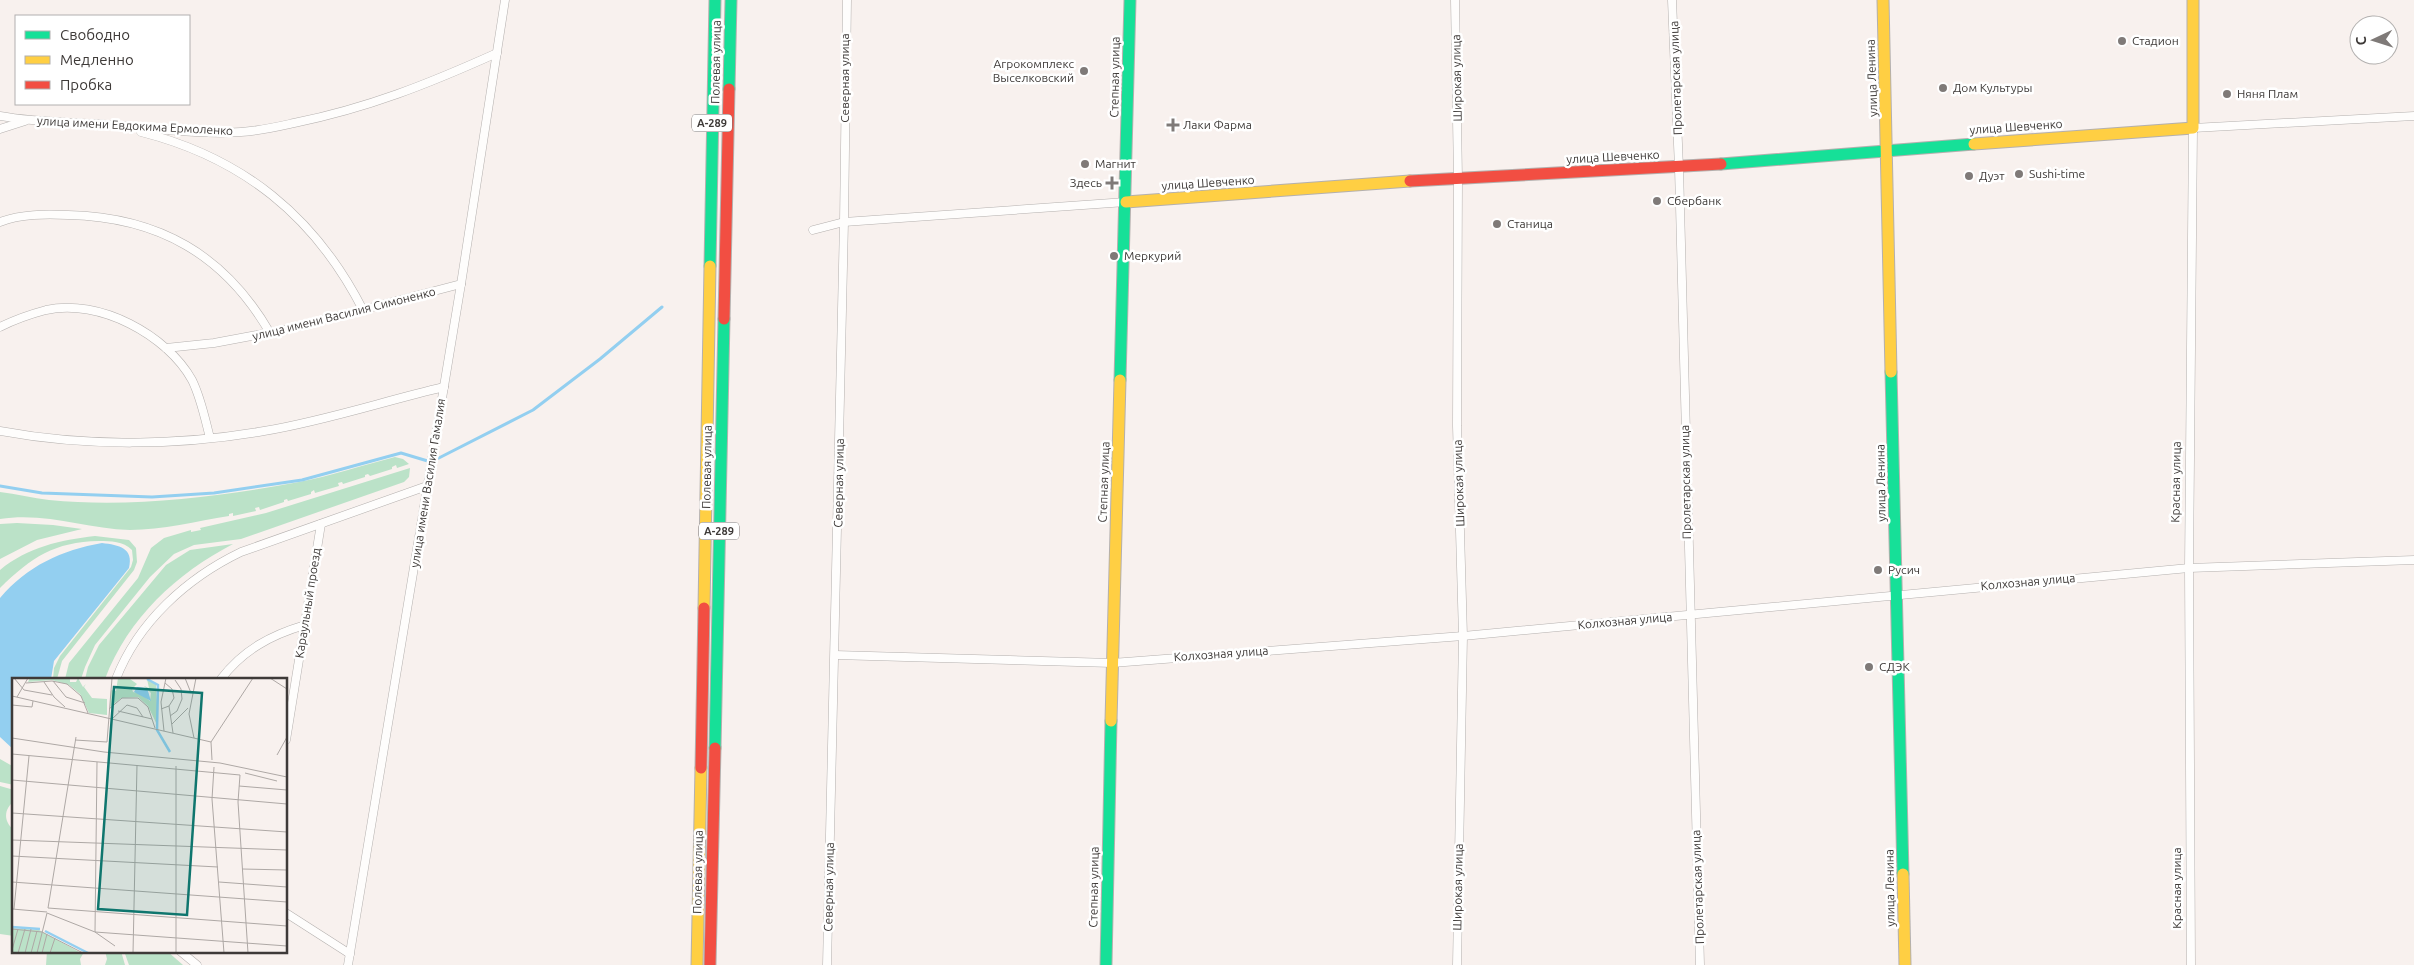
<svg xmlns="http://www.w3.org/2000/svg" width="2414" height="965" font-family="Ubuntu,sans-serif">
	<rect width="100%" height="100%" fill="#f8f1ee"/>
	<!-- green -->
	<g fill="#bbe2c8">
		<path d="M395,457L403,459L409,464L397,468L396,465L392,467V469L370,476L368,474L365,475V477L343,484L342,482L338,483L339,486L315,493L314,490L311,492V494L288,501L287,499L284,500V502L260,510L259,507L255,508L256,511L233,516V513L229,514V516C197,521 162,530 130,530C85,529 47,512 0,519V492C16,494 33,498 49,500C131,508 218,497 299,482C331,476 363,465 395,457Z"/>
		<polygon points="410,468 409,477 404,482 241,539 194,545 174,554 150,577 95,645 85,667 81,679 65,679 69,663 138,578 151,548 164,538 191,530 191,532 201,530 200,528 266,513"/>
		<polygon points="17,523 53,525 82,529 37,540 0,559 0,524"/>
		<path d="M95,536L129,540L136,548L137,562L134,570L62,661L57,679H53L54,668L60,656L131,567L133,560L132,550C123,541 111,541 99,541C54,542 32,557 0,588V570C28,547 60,540 95,536Z"/>
		<path d="M233,544C177,573 128,618 105,679H85L88,667L99,645L166,565L190,550Z"/>
		<polygon points="0,759 14,767 14,785 0,782"/>
		<path d="M0,786L14,790V801C4,809 3,821 14,830V936L0,934Z"/>
		<polygon points="47,951 84,951 84,952 80,959 81,965 46,965"/>
		<polygon points="105,951 121,951 125,965 105,965 107,959"/>
		<polygon points="124,951 167,951 183,965 129,965"/>
	</g>
	<!-- water -->
	<path fill="#93cff0" d="M102,543C119,545 134,548 129,568L54,661L51,679H14L13,749L0,737V598C27,566 62,550 102,543Z"/>
	<g fill="none" stroke-linecap="round" stroke-linejoin="round">
		<!-- stream -->
		<polyline stroke="#93cff0" stroke-width="3" points="0,486 42,493 152,497 214,493 302,480 401,453 431,462 533,410 600,359 662,307"/>
		<!-- street casing -->
		<g stroke="#b4b0ae" stroke-width="9">
			<g id="street">
				<polyline points="1455,0 1458,178 1457,426 1463,636 1457,965"/>
				<polyline points="1672,0 1679,168 1700,965"/>
				<path d="M0,116C38,123 75,122 113,125C156,128 198,135 241,132C259,131 276,127 294,123C368,108 428,84 497,53"/>
				<polyline points="0,129 25,121"/>
				<path d="M141,132C243,158 315,216 363,310"/>
				<path d="M0,222C21,214 45,214 68,215C159,217 225,255 270,333"/>
				<polyline points="813,230 844,222 1126,202"/>
				<path d="M0,327C14,320 31,314 46,310C99,298 167,335 192,380C201,398 205,419 210,438"/>
				<polyline points="166,348 214,343 289,329 461,284"/>
				<path d="M0,431C86,447 178,446 264,431C325,421 384,401 444,387"/>
				<polyline points="835,655 1112,663 1463,636 2189,568 2414,560"/>
				<path d="M116,679C138,622 187,578 241,552L427,486"/>
				<path d="M221,679C243,650 271,635 305,625"/>
				<polyline points="286,740 321,524"/>
				<polyline points="286,913 350,954"/>
				<polyline points="180,951 197,965"/>
				<polyline points="348,965 461,284 505,0"/>
				<polyline points="827,965 844,222 847,0"/>
				<polyline points="2191,965 2189,568 2193,128 2414,116"/>
			</g>
		</g>
		<!-- fast casing -->
		<g stroke="#b4b0ae" stroke-width="13">
			<g id="fast">
				<polyline points="729,89 731,0"/>
				<polyline points="1721,164 1974,144"/>
				<polyline points="710,266 715,0"/>
				<polyline points="1891,372 1903,874"/>
				<polyline points="1120,380 1130,0"/>
				<polyline points="715,748 724,319"/>
				<polyline points="1106,965 1111,721"/>
			</g>
		</g>
		<!-- slow casing -->
		<g stroke="#b4b0ae" stroke-width="13">
			<g id="slow">
				<polyline points="1883,0 1891,372"/>
				<polyline points="1974,144 2193,128 2193,0"/>
				<polyline points="1126,202 1410,181"/>
				<polyline points="704,608 710,266"/>
				<polyline points="1111,721 1120,380"/>
				<polyline points="1903,874 1905,965"/>
				<polyline points="697,965 701,768"/>
			</g>
		</g>
		<!-- jam casing -->
		<g stroke="#b4b0ae" stroke-width="13">
			<g id="jam">
				<polyline points="1410,181 1721,164"/>
				<polyline points="724,319 729,89"/>
				<polyline points="701,768 704,608"/>
				<polyline points="710,965 715,748"/>
			</g>
		</g>
		<!-- street -->
		<use href="#street" stroke="#fefdfc" stroke-width="8"/>
		<!-- fast -->
		<use href="#fast" stroke="#16e098" stroke-width="11"/>
		<!-- slow -->
		<use href="#slow" stroke="#ffcf43" stroke-width="11"/>
		<!-- jam -->
		<use href="#jam" stroke="#f24e42" stroke-width="11"/>
	</g>
	<!-- markers -->
	<g fill="#7f7a78" stroke="#fff" stroke-width="2">
		<circle cx="2122" cy="41" r="5"/>
		<circle cx="1084" cy="71" r="5"/>
		<circle cx="1943" cy="88" r="5"/>
		<circle cx="2227" cy="94" r="5"/>
		<path d="M1170.5 117.5h5v5h5v5h-5v5h-5v-5h-5v-5h5z"/>
		<circle cx="1085" cy="164" r="5"/>
		<circle cx="2019" cy="174" r="5"/>
		<circle cx="1969" cy="176" r="5"/>
		<path d="M1109.5 175.5h5v5h5v5h-5v5h-5v-5h-5v-5h5z"/>
		<circle cx="1657" cy="201" r="5"/>
		<circle cx="1497" cy="224" r="5"/>
		<circle cx="1114" cy="256" r="5"/>
		<circle cx="1878" cy="570" r="5"/>
		<circle cx="1869" cy="667" r="5"/>
	</g>
	<g text-anchor="middle" stroke-width="5" stroke-linejoin="round" paint-order="stroke">
		<!-- shield labels -->
		<g fill="#fff" stroke="#787574" stroke-width="1">
			<rect x="692" y="114.5" width="40" height="17" rx="4"/>
			<rect x="699" y="522.5" width="40" height="17" rx="4"/>
		</g>
		<g font-size="11" font-weight="bold" fill="#3e3a38">
			<text x="712" y="127">А-289</text>
			<text x="719" y="535">А-289</text>
		</g>
		<!-- poi labels -->
		<g font-size="12" fill="#3e3a38" stroke="#fff" text-anchor="start">
			<text x="2132" y="45">Стадион</text>
			<text x="1074" y="68" text-anchor="end">Агрокомплекс<tspan x="1074" dy="14">Выселковский</tspan></text>
			<text x="1953" y="92">Дом Культуры</text>
			<text x="2237" y="98">Няня Плам</text>
			<text x="1183" y="129">Лаки Фарма</text>
			<text x="1095" y="168">Магнит</text>
			<text x="2029" y="178">Sushi-time</text>
			<text x="1979" y="180">Дуэт</text>
			<text x="1102" y="187" text-anchor="end">Здесь</text>
			<text x="1667" y="205">Сбербанк</text>
			<text x="1507" y="228">Станица</text>
			<text x="1124" y="260">Меркурий</text>
			<text x="1888" y="574">Русич</text>
			<text x="1879" y="671">СДЭК</text>
		</g>
		<!-- street labels -->
		<g font-size="12" fill="#3e3a38" stroke="#fff">
			<text transform="translate(716 62) rotate(-89)" y="4">Полевая улица</text>
			<text transform="translate(1115 77) rotate(-89)" y="4">Степная улица</text>
			<text transform="translate(845 78) rotate(-90)" y="4">Северная улица</text>
			<text transform="translate(1457 78) rotate(-91)" y="4">Широкая улица</text>
			<text transform="translate(1676 78) rotate(-92)" y="4">Пролетарская улица</text>
			<text transform="translate(1872 78) rotate(-92)" y="4">улица Ленина</text>
			<text transform="translate(135 126) rotate(3)" y="4">улица имени Евдокима Ермоленко</text>
			<text transform="translate(2016 127) rotate(-4)" y="4">улица Шевченко</text>
			<text transform="translate(1613 157) rotate(-3)" y="4">улица Шевченко</text>
			<text transform="translate(1208 183) rotate(-4)" y="4">улица Шевченко</text>
			<text transform="translate(344 314) rotate(-14)" y="4">улица имени Василия Симоненко</text>
			<text transform="translate(707 467) rotate(-89)" y="4">Полевая улица</text>
			<text transform="translate(1104 482) rotate(-88)" y="4">Степная улица</text>
			<text transform="translate(1686 482) rotate(-91)" y="4">Пролетарская улица</text>
			<text transform="translate(2176 482) rotate(-89)" y="4">Красная улица</text>
			<text transform="translate(428 483) rotate(-81)" y="4">улица имени Василия Гамалия</text>
			<text transform="translate(839 483) rotate(-89)" y="4">Северная улица</text>
			<text transform="translate(1459 483) rotate(-92)" y="4">Широкая улица</text>
			<text transform="translate(1881 483) rotate(-91)" y="4">улица Ленина</text>
			<text transform="translate(2028 582) rotate(-5)" y="4">Колхозная улица</text>
			<text transform="translate(308 603) rotate(-81)" y="4">Караульный проезд</text>
			<text transform="translate(1625 621) rotate(-5)" y="4">Колхозная улица</text>
			<text transform="translate(1221 654) rotate(-4)" y="4">Колхозная улица</text>
			<text transform="translate(698 872) rotate(-89)" y="4">Полевая улица</text>
			<text transform="translate(829 887) rotate(-89)" y="4">Северная улица</text>
			<text transform="translate(1094 887) rotate(-89)" y="4">Степная улица</text>
			<text transform="translate(1458 887) rotate(-89)" y="4">Широкая улица</text>
			<text transform="translate(1698 887) rotate(-92)" y="4">Пролетарская улица</text>
			<text transform="translate(1890 888) rotate(-91)" y="4">улица Ленина</text>
			<text transform="translate(2177 888) rotate(-90)" y="4">Красная улица</text>
		</g>
	</g>
	<!-- overview -->
	<g transform="translate(12 678)">
		<rect width="275" height="275" fill="#f8f1ee"/>
		<path d="M18,0H58V4H64L66,0L71,9L74,6L72,9L80,20L95,21V37L77,35L68,16L57,7L40,2L16,4ZM106,0L118,1L125,6L120,11L121,14L129,16L138,23L139,15L132,8L137,10L135,1L144,6L146,49L136,28L126,19L109,20L98,29L99,12L104,13ZM0,250L27,252L69,275H0Z" fill="#bbe2c8"/>
		<path d="M125,9L135,10L139,23L122,14Z" fill="#93cff0"/>
		<path fill="none" stroke="#93cff0" stroke-width="2.5" d="M135,1L146,7L145,52L158,74M0,249L28,251M33,253L76,275"/>
		<path fill="none" stroke="#aea8a5" stroke-width="1" d="M2,0L12,12L40,17M110,0H135M173,0L179,15M258,0L275,11M41,3L54,19L73,25M32,4L42,19L53,29M14,5L40,3L55,6L69,18L76,35M0,18L199,64M5,19L16,0M0,27L20,29L21,23M157,28L161,55M97,31L110,20H126L136,29L143,50M149,31L157,28L162,20L160,11L153,5M106,33L140,41M158,38L165,33L170,21L169,11L163,2M100,41L115,27L125,30L131,39M160,46L176,30M152,53L149,24L154,0M0,60L92,74L208,85L275,99M182,60L177,36L184,0M63,62L95,64L100,0M0,76L228,97M265,77L275,59M200,82L199,64L241,0M85,84L83,254L103,268M202,89L200,121L212,275M233,95L265,103M228,97L226,124L236,275M0,102L275,126M227,108L275,112M0,135L275,154M0,162L275,172M0,178L206,189M230,191L275,192M0,204L275,224M207,204L275,209M36,230L275,248M36,230L64,59M0,231L35,234M2,231L17,78M35,235L83,254L275,268M0,251L30,254L71,275M0,272L6,251M6,275L13,251M13,275L19,251M19,275L25,253M25,275L35,235M30,275L35,256M38,275L43,260M121,275L125,87M164,275V88"/>
		<path fill="#0f766e" fill-opacity="0.15" stroke="#0f766e" stroke-width="2.5" d="M102,9L190,15L175,237L86,231Z"/>
		<rect width="275" height="275" fill="none" stroke="#3e3a38" stroke-width="2.5"/>
	</g>
	<!-- legend -->
	<rect x="15" y="15" width="175" height="90" fill="#ffffff" stroke="#b2b0af"/>
	<rect x="25" y="31" width="25" height="8" fill="#16e098" stroke="#b2b0af"/>
	<text x="60" y="40" font-size="15" fill="#3e3a38">Свободно</text>
	<rect x="25" y="56" width="25" height="8" fill="#ffcf43" stroke="#b2b0af"/>
	<text x="60" y="65" font-size="15" fill="#3e3a38">Медленно</text>
	<rect x="25" y="81" width="25" height="8" fill="#f24e42" stroke="#b2b0af"/>
	<text x="60" y="90" font-size="15" fill="#3e3a38">Пробка</text>
	<!-- north arrow -->
	<g transform="translate(2374 40) rotate(266)"><circle r="24" fill="#ffffff" stroke="#b2b0af"/>
	<path d="M0-4L9 19L0 12L-9 19Z" fill="#7f7a78"/>
	<text y="-8" font-size="14" font-weight="bold" text-anchor="middle" fill="#3e3a38">С</text>
	</g>
</svg>
